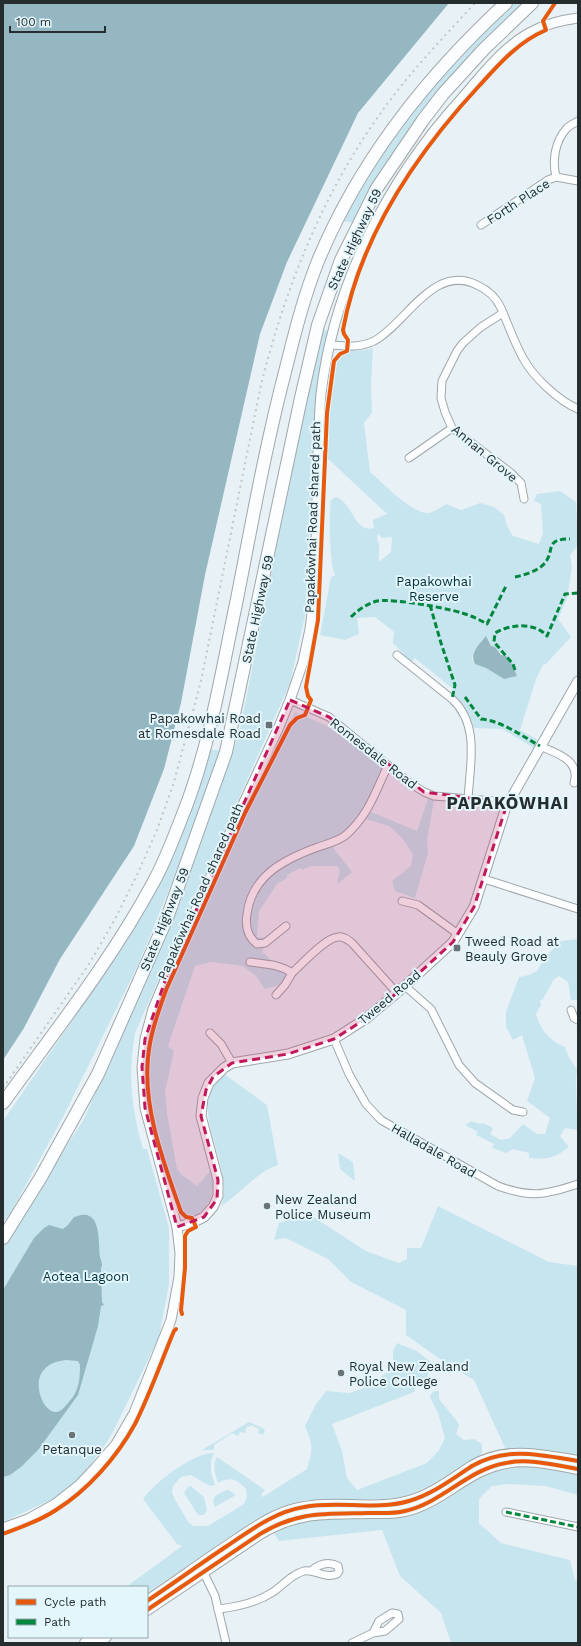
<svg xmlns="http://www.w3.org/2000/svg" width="581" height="1646" font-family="'Work Sans',sans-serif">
	<rect width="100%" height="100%" fill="#e8f2f6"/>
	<!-- green -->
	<g fill="#c7e5ee" fill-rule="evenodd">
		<path d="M514,3H525L411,128C389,158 371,190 354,223L342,221C373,168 405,118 445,71C466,47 491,25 514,3Z"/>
		<path d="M320,329L329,331L319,383L314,421L306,611L290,683L135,1033C128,1076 131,1107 143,1149H147L169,1228V1284L159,1337L113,1432L103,1448L80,1479L55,1498L3,1522V1242L83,1121L179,905L239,734Z"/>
		<path d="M373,348L371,383L372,413L364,423L370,472C382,482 413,515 429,513C434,512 441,507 446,504L461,510L480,503L494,507L504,515L507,526L513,536L539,544L543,533L541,504L534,501L537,494L560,491L576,502L578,545L570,555L572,567L567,599L558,619L571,637L546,664L543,665L536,679L520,730L538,740L534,748L502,729L474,728C469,714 463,703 453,694V689L415,658L411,662L393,643L394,632L375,617L357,618L359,634L345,640L320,635L331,577L336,575C329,571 329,510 331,500L335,497C353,501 353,533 374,528L373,520L387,514L325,456L327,424L339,351L367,350ZM378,534L382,538L392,537L391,552L379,562V544L377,539ZM495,647C502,656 510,660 515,670L504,679L486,668L475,664L472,659L474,651Z"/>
		<path d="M295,712L327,726L363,751L383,767L364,808L344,833L300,850L302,856L331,845L352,872L337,884L340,870L337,866H311L302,870L300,868L287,875V878L277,884L259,911L257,937H269L262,952L288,974L279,985L265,989L256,976L243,966L211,962L195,966L168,1046L174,1051L165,1092L167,1113L177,1169L182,1175L197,1186L210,1171C212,1178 214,1186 212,1193C210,1205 191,1229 181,1209C159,1144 137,1087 157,1017C201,915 243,811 295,712Z"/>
		<polygon points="209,750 224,750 190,839 138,965 63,1117 11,1212 3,1222 3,1121 110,966 161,882"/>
		<polygon points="428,799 434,800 427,840 428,853 415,898 395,891 392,881 411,866 413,854 402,838 389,826 366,819 371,812 417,831"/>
		<path d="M578,939V1000H571L568,982L559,976L554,979L543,999L540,1001L541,1005L536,1014C541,1031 549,1040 565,1047L568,1055L577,1070C574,1090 578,1110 578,1130L565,1128L560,1136L569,1147C555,1158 547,1160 529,1158V1153L513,1149L506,1153L492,1148L494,1144L476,1135L478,1132L465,1125L471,1121L480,1124L483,1123L493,1128L490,1134L501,1140L510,1138L523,1124L537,1134H545L550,1118L527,1101L535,1078L522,1035L513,1040L506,1027V1012L519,977L529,975L537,971L546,956L561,941Z"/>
		<path d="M224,1074L267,1105L278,1165C256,1172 241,1194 221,1206C237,1164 182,1109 224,1074Z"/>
		<polygon points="338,1153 353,1162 355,1181 340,1169"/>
		<path d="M438,1206L549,1262L578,1266V1455C554,1451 531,1449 506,1450L474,1380L447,1364L406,1335V1310L351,1282L328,1259L286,1238L274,1240L279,1223L309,1214L366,1251L399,1263L407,1259V1248H421Z"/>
		<path d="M397,1343L417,1351L432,1363L427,1377L417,1384L414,1392L332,1424L342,1451L347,1478L357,1490L427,1463L439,1450L445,1438L438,1413L431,1399L430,1395L434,1391H439V1399L457,1421L459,1425L456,1434L464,1440L474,1439L482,1444V1454L427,1487L403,1497L386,1499L305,1500L278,1508L256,1519L147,1593V1587H126L182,1546L177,1544L143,1499C154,1483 194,1452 214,1453L211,1461V1472L215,1485L210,1486L191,1475L181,1477L173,1486L172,1492L174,1498L189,1523L194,1526H208L244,1504L247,1497L246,1489C237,1479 230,1476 218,1483C215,1474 212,1465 217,1457L265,1490L261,1495L262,1497L266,1495L307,1469C313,1450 313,1445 305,1426L316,1404L326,1391L349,1393L362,1389L378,1379L389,1371L393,1364V1351Z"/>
		<polygon points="249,1422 265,1429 263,1435 258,1433 259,1429 251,1425 250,1427 247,1426 245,1433 240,1432 238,1436 232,1433 214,1445 214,1450 202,1450"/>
		<polygon points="513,1464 578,1472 578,1495 545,1486 509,1484 492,1486 479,1499 479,1523 501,1543 570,1560 575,1580 578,1581 578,1643 451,1643 441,1613 400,1576 382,1530 279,1541 272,1530 297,1519 376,1516 485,1471"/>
		<polygon points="191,1486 204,1497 207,1510 204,1515 198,1515 184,1493 188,1487"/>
		<polygon points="226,1490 229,1490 236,1495 215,1507 213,1501 215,1496"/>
	</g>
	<!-- water -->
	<g fill="#94b7c2" fill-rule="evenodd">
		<polygon points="3,3 449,3 358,113 287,262 260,334 205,575 181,703 164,769 134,846 60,959 24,1028 3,1060"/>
		<path d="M486,636L491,646L495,647L501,655L506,656L512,664L517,676L504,679L486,668L475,664C469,653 479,645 486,636Z"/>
		<path d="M81,1215C102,1212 98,1244 100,1257C101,1260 102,1262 102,1266L101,1268L102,1302L104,1305L101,1306L98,1326L78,1395L38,1450L21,1467L10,1475L3,1477V1290L34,1238L44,1228L49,1225L63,1229L68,1225L74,1217ZM66,1360L78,1361L80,1365C80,1379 79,1391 69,1402C66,1405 61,1412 57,1412C42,1413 32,1381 44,1370C49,1363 58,1361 66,1360Z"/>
	</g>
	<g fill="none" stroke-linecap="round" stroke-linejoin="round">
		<!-- minor casing -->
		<g stroke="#9fa7aa" stroke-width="9">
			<g id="minor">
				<path d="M556,177C552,160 555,141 567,128C570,125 575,123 578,121"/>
				<polyline points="481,225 548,180 556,177 578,181"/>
				<polyline points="503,313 481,327 463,343 457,351 442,381 441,398 445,412 452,428 511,473 521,483 524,499"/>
				<path d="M330,345C345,346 360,348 374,341C406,324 433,263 477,285C488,290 496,297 501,308C508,324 514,342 523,358C533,377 559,401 578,409"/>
				<polyline points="409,458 452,428"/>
				<path d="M397,655L452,699C480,725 470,764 468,799"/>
				<polyline points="290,700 329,717 407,781 424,792 434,796 494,801 506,807"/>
				<path d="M540,746C556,753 581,760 574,783"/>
				<polyline points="484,879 578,909"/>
				<polyline points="402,901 418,905 458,934"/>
				<path d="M286,926L265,943L257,944C248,937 245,926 247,914C252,875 285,859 318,847C327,844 339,841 346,835C368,816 376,791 388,765"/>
				<path d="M250,962C265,964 279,964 292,973C302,964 325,938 338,937C344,936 348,940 352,943L397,993"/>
				<polyline points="405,986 431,1009 459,1065 475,1083 513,1110 523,1112"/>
				<polyline points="276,995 285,985 292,973"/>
				<polyline points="571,1010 574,1018 578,1020"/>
				<polyline points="210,1033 221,1044 232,1063"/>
				<path d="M334,1039L349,1074L366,1104L381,1120L498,1186C531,1198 545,1195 578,1184"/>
				<polyline points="506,1512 578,1527"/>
				<polyline points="202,1569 215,1596 226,1643"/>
				<path d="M218,1609C238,1607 256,1603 273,1592C283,1585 292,1574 304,1571C315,1569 324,1579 337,1574L339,1571L338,1566C328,1561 319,1564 311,1571"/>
				<polyline points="352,1643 373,1633 385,1631 399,1619 398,1614 392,1613 379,1621 373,1633"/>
			</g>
		</g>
		<!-- tertiary casing -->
		<g stroke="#9fa7aa" stroke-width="11">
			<g id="tertiary">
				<polyline points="177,1227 194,1222 204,1217 213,1207 218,1196 218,1180 201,1116 203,1098 209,1083 224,1068 232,1063 288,1054 334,1039 367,1018 405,986 453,942 474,907 506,807 578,681"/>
				<path d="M3,1528L28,1519L55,1504L79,1485L96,1467L116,1444L134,1413L171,1320L179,1277L180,1253L177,1227L145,1108L142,1067L145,1039L153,1009L166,978L233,826L278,729L290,700L303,662L310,629L313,605C315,569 317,533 317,497C318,463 318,428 321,394C334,284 388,179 462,98C483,74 505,44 535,30C549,23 563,20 578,18"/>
			</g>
		</g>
		<!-- secondary casing -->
		<g stroke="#9fa7aa" stroke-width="12">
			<g id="secondary">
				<path d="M147,1601C174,1583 200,1564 227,1546C251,1530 274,1512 304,1507C338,1500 375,1511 409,1501C433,1494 452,1479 472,1466C506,1446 542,1455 578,1461"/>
				<path d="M147,1610L260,1534C298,1511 325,1514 368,1513C380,1513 393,1514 405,1511C442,1503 468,1469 506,1463C529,1458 555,1465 578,1469"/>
				<polyline points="85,1643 94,1637"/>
				<polyline points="98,1643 106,1637"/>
			</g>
		</g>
		<!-- primary casing -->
		<g stroke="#9fa7aa" stroke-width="14">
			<g id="primary">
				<path d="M3,1103C55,1031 111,961 153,883C166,860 175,834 185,809C211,741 222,670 237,599C252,522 266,444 286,368C295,332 304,296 318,261C359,162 428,75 506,3"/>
				<polyline points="3,1238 41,1177 98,1074 167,918 226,752 301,398 318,325 341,260 377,188 423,120 443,94 484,49 532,3"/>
			</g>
		</g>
		<!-- minor -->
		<use href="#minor" stroke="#fcfdfe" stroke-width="7"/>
		<!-- tertiary -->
		<use href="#tertiary" stroke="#fcfdfe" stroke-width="9"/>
		<!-- secondary -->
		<use href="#secondary" stroke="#fcfdfe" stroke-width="10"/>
		<!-- primary -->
		<use href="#primary" stroke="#fcfdfe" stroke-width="12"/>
		<!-- rail -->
		<path stroke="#c3c5c6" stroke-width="2" stroke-dasharray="2 4" stroke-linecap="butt" d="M3,1088L89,964L115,919L137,875L157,830L174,782L201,681L261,385C285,289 322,195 380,114C408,74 442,39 475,3"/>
		<!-- quiet -->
		<g stroke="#00873e" stroke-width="3" stroke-dasharray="6 3" stroke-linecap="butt">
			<path d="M515,577C524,575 538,571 544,564C556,551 543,539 570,539"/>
			<polyline points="430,605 441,643 455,685 452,699"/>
			<path d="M351,617C359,609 367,604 377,601C393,598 455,609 471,616C476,618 482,621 487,624L506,586"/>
			<path d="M515,670L513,664L494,642L495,633C510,624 535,622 547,636L565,594L578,593"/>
			<path d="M465,697L481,719C502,721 522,736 540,746"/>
			<polyline points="506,1512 578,1527"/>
		</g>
		<!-- cycleway casing -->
		<g stroke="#e2f6fc" stroke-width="6">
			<g id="cycleway">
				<path d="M182,1314L181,1310L185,1268V1236L188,1231L196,1227L192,1218L186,1217L181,1212C164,1163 143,1110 148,1058C150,1034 158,1013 166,990L245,813L290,725L297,718L305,715L311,700L308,696L306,687L318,620L327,413L334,361L340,354L347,351L348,340L344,334L343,330C360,236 415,155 479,86C499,64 518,42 546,30L543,21L555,3"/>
				<path d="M3,1534C21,1527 40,1521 56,1510C88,1490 117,1457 135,1424C150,1394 161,1362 174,1331L176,1329"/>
				<path d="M147,1601C174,1583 200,1564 227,1546C251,1530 274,1512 304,1507C338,1500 375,1511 409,1501C433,1494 452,1479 472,1466C506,1446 542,1455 578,1461"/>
				<path d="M147,1610L260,1534C298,1511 325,1514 368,1513C380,1513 393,1514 405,1511C442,1503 468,1469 506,1463C529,1458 555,1465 578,1469"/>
			</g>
		</g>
		<!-- cycleway -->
		<use href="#cycleway" stroke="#e8590c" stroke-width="4"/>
	</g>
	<!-- marked area -->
	<path fill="#c2185b" fill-opacity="0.2" stroke="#c2185b" stroke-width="3" stroke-dasharray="8 5" stroke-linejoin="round" d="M290,700L329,717L424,792L494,801L506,807L474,907L453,942L405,986L367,1018L334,1039L288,1054L232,1063L213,1077L206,1090L201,1116L218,1180L217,1199L204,1217L177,1227L145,1108L142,1067L145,1039L166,978Z"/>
	<!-- markers -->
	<g fill="#697275" stroke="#e2f6fc" stroke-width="1.5">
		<rect x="265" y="721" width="8" height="8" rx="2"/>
		<rect x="453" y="944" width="8" height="8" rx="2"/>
		<circle cx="267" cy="1206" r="4"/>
		<circle cx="341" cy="1373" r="4"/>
		<circle cx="72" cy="1435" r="4"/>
	</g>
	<g text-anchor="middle" stroke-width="4" stroke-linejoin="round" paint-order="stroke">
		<!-- street labels -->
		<g font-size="13" fill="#252d2f" stroke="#e2f6fc">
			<text transform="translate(518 201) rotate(-33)" y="5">Forth Place</text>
			<text transform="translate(354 239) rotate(-65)" y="5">State Highway 59</text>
			<text transform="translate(485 453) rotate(40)" y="5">Annan Grove</text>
			<text transform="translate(312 517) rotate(-88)" y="5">Papakōwhai Road shared path</text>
			<text transform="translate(257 609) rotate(-78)" y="5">State Highway 59</text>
			<text transform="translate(374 753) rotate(38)" y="5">Romesdale Road</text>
			<text transform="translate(200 891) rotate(-66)" y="5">Papakōwhai Road shared path</text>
			<text transform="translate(164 919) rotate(-68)" y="5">State Highway 59</text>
			<text transform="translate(389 997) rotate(-40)" y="5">Tweed Road</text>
			<text transform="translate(434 1150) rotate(30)" y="5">Halladale Road</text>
		</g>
		<!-- park labels -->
		<g font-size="13" fill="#002f38" stroke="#e2f6fc">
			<text x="434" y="586">Papakowhai<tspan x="434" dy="15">Reserve</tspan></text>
			<text x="86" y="1281">Aotea Lagoon</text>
		</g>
		<!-- poi labels -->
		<g font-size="13" fill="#252d2f" stroke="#e2f6fc" text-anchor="start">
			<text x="261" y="723" text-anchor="end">Papakowhai Road<tspan x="261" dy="15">at Romesdale Road</tspan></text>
			<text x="465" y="946">Tweed Road at<tspan x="465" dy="15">Beauly Grove</tspan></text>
			<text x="275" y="1204">New Zealand<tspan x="275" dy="15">Police Museum</tspan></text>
			<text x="349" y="1371">Royal New Zealand<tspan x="349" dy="15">Police College</tspan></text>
			<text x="72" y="1454" text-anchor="middle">Petanque</text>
		</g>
		<!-- district labels -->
		<g font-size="17" font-weight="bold" letter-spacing="1" fill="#252d2f" stroke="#e2f6fc">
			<text x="508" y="809">PAPAKŌWHAI</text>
		</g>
	</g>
	<!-- border -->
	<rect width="581" height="1646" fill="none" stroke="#252d2f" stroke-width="8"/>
	<!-- legend -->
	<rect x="8" y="1586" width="140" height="52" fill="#e2f6fc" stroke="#96a6aa"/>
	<rect x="16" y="1599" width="20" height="6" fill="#e8590c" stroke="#96a6aa"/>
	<text x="44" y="1606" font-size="12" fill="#252d2f">Cycle path</text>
	<rect x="16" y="1619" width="20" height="6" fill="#00873e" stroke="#96a6aa"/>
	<text x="44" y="1626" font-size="12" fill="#252d2f">Path</text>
	<!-- scale -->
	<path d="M10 26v6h95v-6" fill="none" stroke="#252d2f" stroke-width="2"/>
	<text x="16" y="26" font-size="12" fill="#252d2f" stroke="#e2f6fc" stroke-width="3" paint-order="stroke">100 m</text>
</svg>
